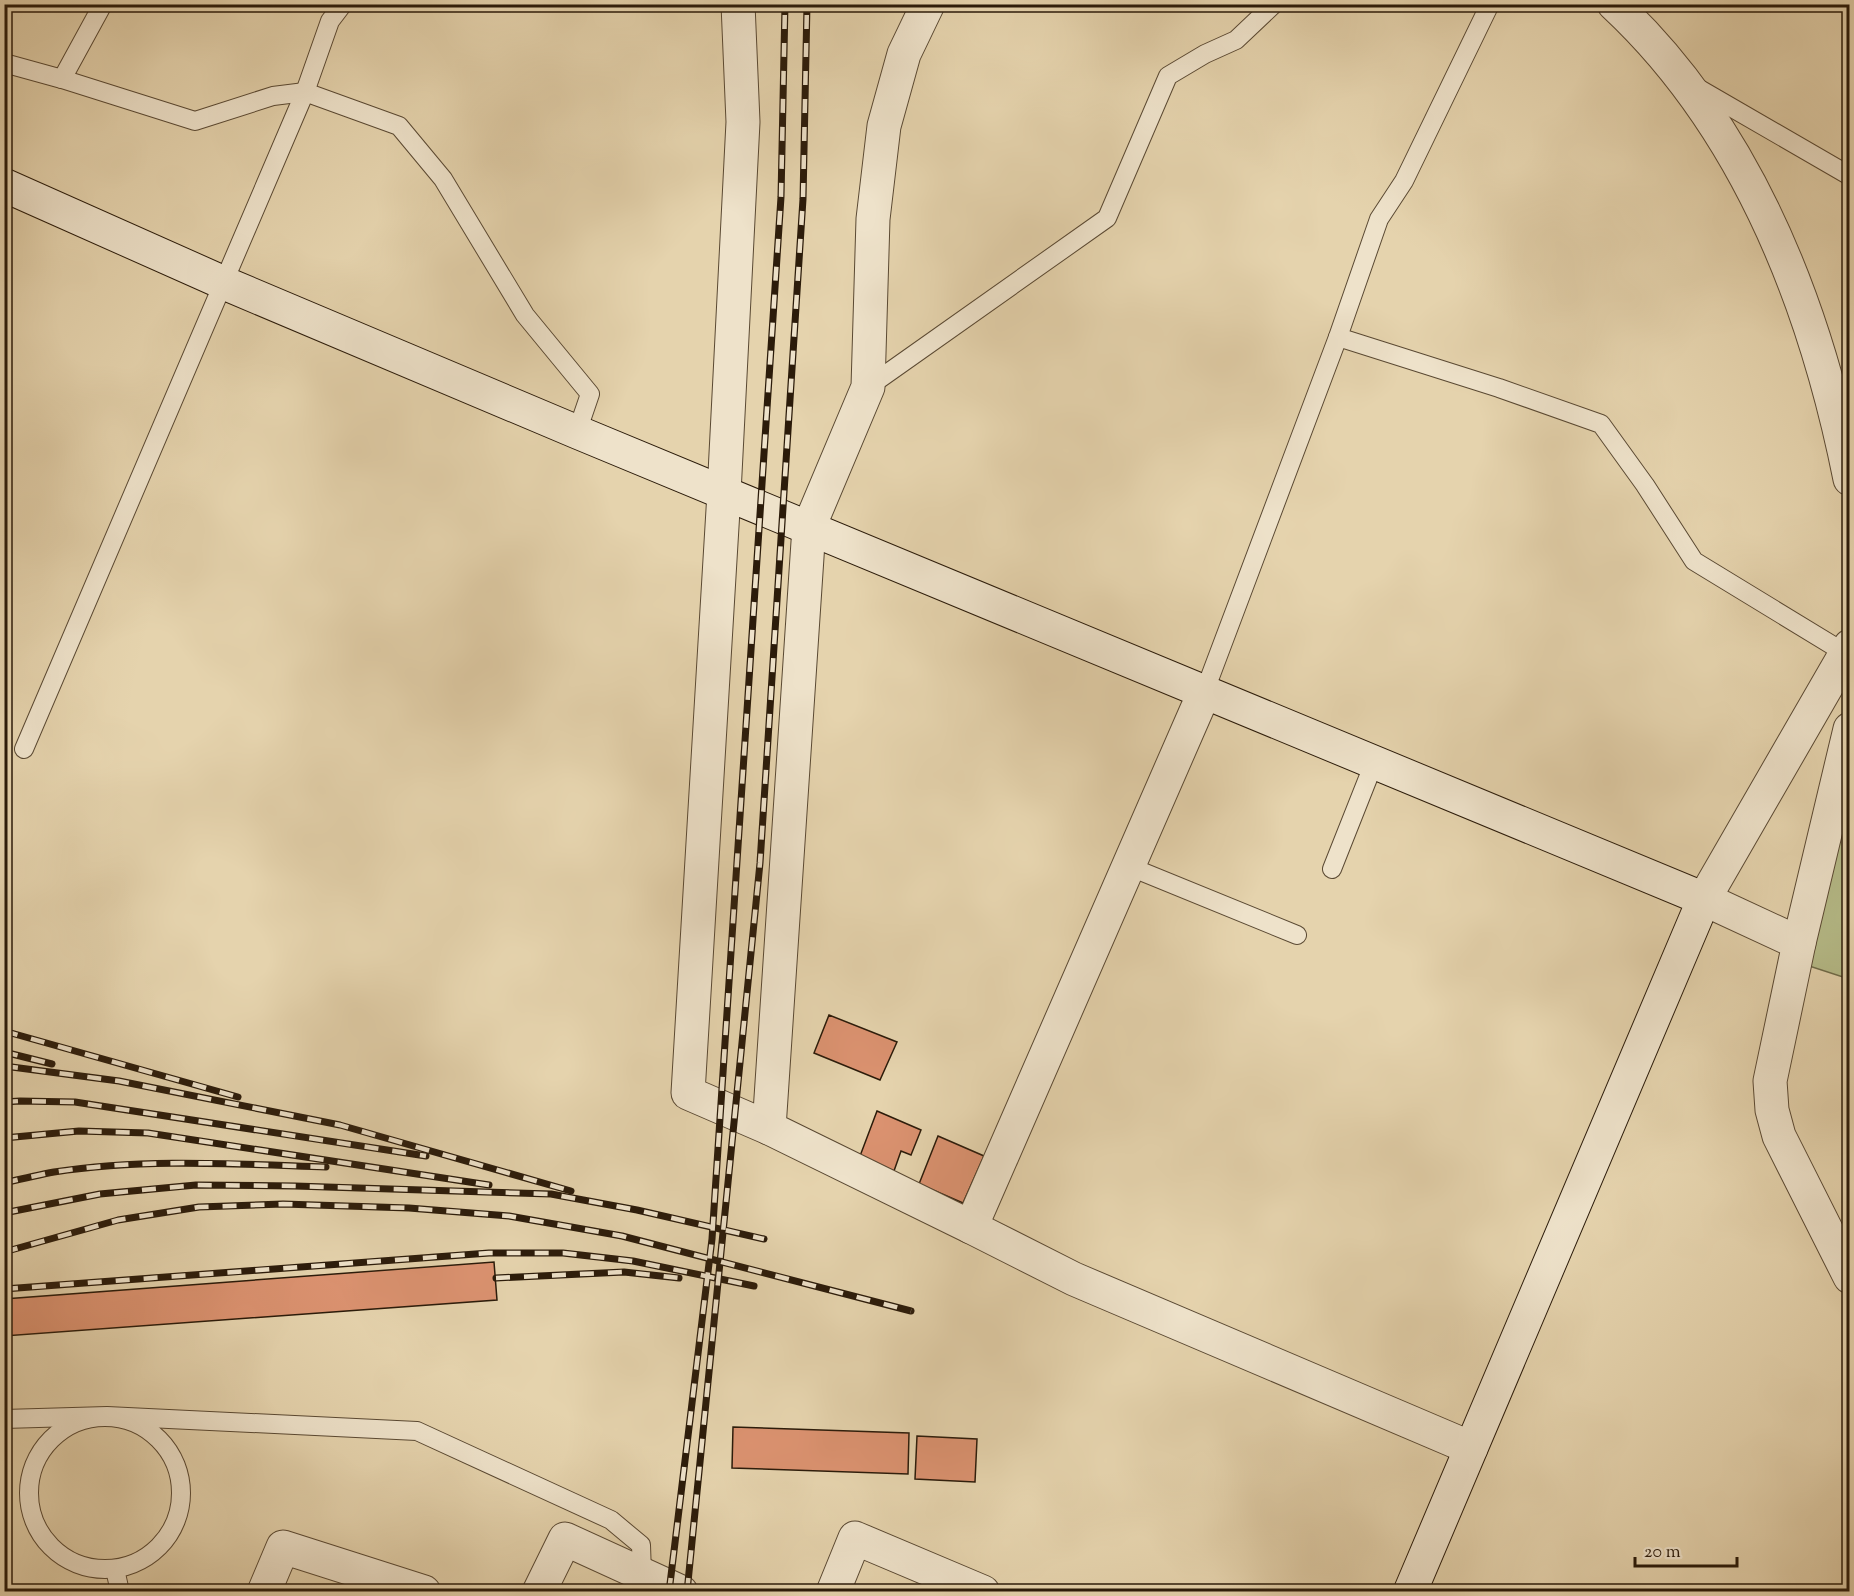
<svg xmlns="http://www.w3.org/2000/svg" width="1854" height="1596" font-family="'Sorts Mill Goudy',serif">
	<rect width="100%" height="100%" fill="#e5d3ad"/>
	<filter id="stains"><feTurbulence type="fractalNoise" baseFrequency=".00333" numOctaves="4"/><feColorMatrix values="0 0 0 0 .2 0 0 0 0 .09 0 0 0 0 .02 0 0 0 .5 -.17"/></filter>
	<radialGradient id="worn" r=".72"><stop offset=".6" stop-color="#630" stop-opacity="0"/><stop offset="1" stop-color="#630" stop-opacity=".3"/></radialGradient>
	<!-- green -->
	<polygon fill="#b6bc89" stroke="#706c4a" stroke-width="1.5" points="1849,728 1849,979 1800,963"/>
	<!-- building -->
	<g fill="#db9270" stroke="#2b1b0a" stroke-width="1.5">
		<polygon points="829,1015 897,1042 880,1080 814,1053"/>
		<polygon points="877,1111 921,1130 911,1155 901,1151 894,1171 860,1156"/>
		<polygon points="938,1136 984,1156 963,1203 919,1184"/>
		<polygon points="494,1262 497,1300 4,1336 4,1299"/>
		<polygon points="733,1427 909,1433 908,1474 732,1468"/>
		<polygon points="917,1436 977,1439 975,1482 915,1479"/>
	</g>
	<g fill="none" stroke-linecap="round" stroke-linejoin="round">
		<!-- lane casing -->
		<g stroke="#5a4933" stroke-width="20">
			<g id="lane">
				<polyline points="4,63 62,79 195,121 273,96 305,92 399,126 443,179 525,315 590,394 577,432"/>
				<polyline points="62,79 103,4"/>
				<polyline points="1696,87 1850,176"/>
				<polyline points="1338,337 1499,388 1601,424 1645,485 1694,561 1845,653"/>
				<polyline points="868,387 1107,218 1168,76 1205,54 1236,40 1274,4"/>
				<polyline points="1204,693 1338,337 1379,219 1404,181 1490,4"/>
				<polyline points="24,749 305,92 330,21 343,4"/>
				<polyline points="1128,866 1297,935"/>
				<polyline points="1332,869 1374,763"/>
				<circle cx="105" cy="1493" r="76"/>
				<polyline points="4,1419 107,1416 417,1431 611,1520 641,1545 642,1574"/>
				<polyline points="115,1569 120,1592"/>
			</g>
		</g>
		<!-- street casing -->
		<g stroke="#5a4933" stroke-width="35">
			<g id="street">
				<polyline points="738,4 743,122 724,493 688,1093 769,1128"/>
				<polyline points="928,4 904,54 884,126 873,219 868,387 809,527 769,1128 971,1227 1204,693"/>
				<path d="M1614,4C1747,128 1815,304 1850,479"/>
				<polyline points="1850,729 1799,943 1770,1081 1772,1110 1779,1136 1850,1277"/>
				<polyline points="1799,943 1704,899 1850,646"/>
				<polyline points="971,1227 1074,1279 1471,1448"/>
				<polyline points="264,1592 283,1547 424,1592"/>
				<polyline points="539,1592 565,1539 681,1592"/>
				<polyline points="833,1592 855,1538 983,1592"/>
			</g>
		</g>
		<!-- secondary casing -->
		<g stroke="#2b1b0a" stroke-width="35">
			<polyline id="secondary" points="4,185 224,283 577,432 1704,899 1410,1592"/>
		</g>
		<!-- lane -->
		<use href="#lane" stroke="#eee2ca" stroke-width="18"/>
		<!-- street -->
		<use href="#street" stroke="#eee2ca" stroke-width="33"/>
		<!-- secondary -->
		<use href="#secondary" stroke="#eee2ca" stroke-width="33"/>
		<!-- rail casing -->
		<g stroke="#2b1b0a" stroke-width="7">
			<g id="rail">
				<polyline points="4,1031 238,1097"/>
				<polyline points="4,1052 52,1064"/>
				<polyline points="4,1066 119,1081 340,1125 571,1191"/>
				<polyline points="4,1102 20,1101 75,1102 426,1156"/>
				<polyline points="4,1138 79,1131 148,1133 489,1185"/>
				<path d="M4,1183C21,1179 38,1175 54,1172C144,1158 236,1164 326,1167"/>
				<polyline points="4,1213 100,1194 196,1185 295,1186 551,1194 637,1210 764,1239"/>
				<polyline points="4,1252 118,1220 199,1207 283,1204 409,1208 509,1216 622,1236 911,1311"/>
				<polyline points="496,1278 624,1272 679,1278"/>
				<polyline points="4,1289 489,1253 563,1253 633,1261 754,1286"/>
				<polyline points="669,1592 712,1239 781,197 785,4"/>
				<polyline points="687,1592 760,863 803,199 807,4"/>
			</g>
		</g>
		<!-- rail -->
		<use href="#rail" stroke="#eee2ca" stroke-width="4.5" stroke-dasharray="14" stroke-linecap="butt"/>
	</g>
	<!-- margin -->
	<rect width="1854" height="1596" fill="none" stroke="#e5d3ad" stroke-width="24"/>
	<rect x="6" y="6" width="1842" height="1584" fill="none" stroke="#2b1b0a" stroke-width="3"/>
	<rect x="12" y="12" width="1830" height="1572" fill="none" stroke="#2b1b0a" stroke-width="1.5"/>
	<!-- scale -->
	<path d="M1635 1557v9h102v-9" fill="none" stroke="#2b1b0a" stroke-width="3"/>
	<text x="1644" y="1557" font-size="18" fill="#2b1b0a" stroke="#eee2ca" stroke-width="4.5" paint-order="stroke">20 m</text>
	<rect width="100%" height="100%" filter="url(#stains)"/>
	<rect width="100%" height="100%" fill="url(#worn)"/>
</svg>
